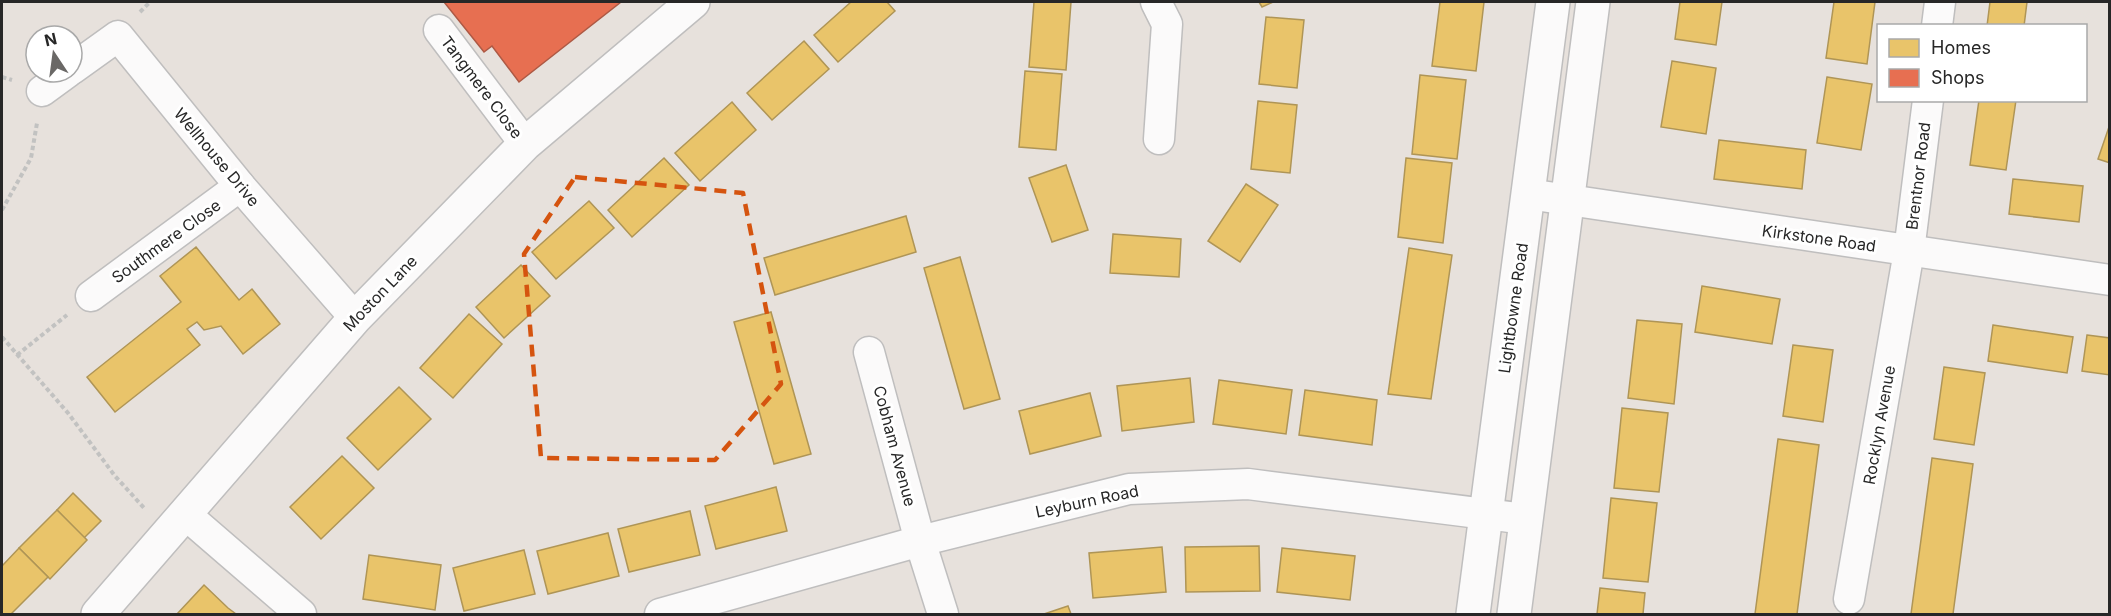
<svg xmlns="http://www.w3.org/2000/svg" width="2111" height="616" font-family="Inter,sans-serif">
	<rect width="100%" height="100%" fill="#e7e1dc"/>
	<!-- homes -->
	<g fill="#e9c46a" stroke="#af9556" stroke-width="1.5">
		<polygon points="851,2 887,2 895,11 838,62 814,35"/>
		<polygon points="1034,2 1071,2 1066,70 1029,67"/>
		<polygon points="1259,2 1273,2 1262,7"/>
		<polygon points="1440,2 1484,2 1476,71 1432,66"/>
		<polygon points="1680,2 1722,2 1716,45 1675,39"/>
		<polygon points="1834,2 1875,2 1867,64 1826,58"/>
		<polygon points="1990,2 2027,2 2024,26 1987,26"/>
		<polygon points="1266,17 1304,20 1297,88 1259,84"/>
		<polygon points="804,41 829,69 772,120 747,93"/>
		<polygon points="1672,61 1716,68 1706,134 1661,127"/>
		<polygon points="1025,71 1062,74 1056,150 1019,147"/>
		<polygon points="1420,75 1466,80 1457,159 1412,154"/>
		<polygon points="1827,77 1872,84 1861,150 1817,143"/>
		<polygon points="1979,100 2016,100 2006,170 1970,165"/>
		<polygon points="1258,101 1297,105 1290,173 1251,169"/>
		<polygon points="732,102 756,130 700,181 675,153"/>
		<polygon points="2110,124 2110,163 2098,159"/>
		<polygon points="1719,140 1806,150 1802,189 1714,179"/>
		<polygon points="664,158 689,185 632,237 608,210"/>
		<polygon points="1406,158 1452,163 1443,243 1398,237"/>
		<polygon points="1066,165 1088,230 1052,242 1029,178"/>
		<polygon points="2013,179 2083,186 2079,222 2009,214"/>
		<polygon points="1246,184 1278,205 1240,262 1208,241"/>
		<polygon points="589,201 614,228 556,279 532,252"/>
		<polygon points="906,216 916,252 775,295 764,258"/>
		<polygon points="1113,234 1181,239 1179,277 1110,273"/>
		<polygon points="196,247 239,300 252,289 280,324 243,354 221,326 204,330 197,322 187,329 200,345 115,412 87,377 181,302 160,276"/>
		<polygon points="1409,248 1452,255 1431,399 1388,394"/>
		<polygon points="960,257 1000,399 964,409 924,268"/>
		<polygon points="521,265 550,296 504,338 476,307"/>
		<polygon points="1702,286 1780,299 1772,344 1695,332"/>
		<polygon points="771,312 811,454 774,464 734,322"/>
		<polygon points="469,314 502,344 453,398 420,368"/>
		<polygon points="1637,320 1682,324 1674,404 1628,398"/>
		<polygon points="1993,325 2073,337 2067,373 1988,361"/>
		<polygon points="2087,335 2110,338 2110,375 2082,371"/>
		<polygon points="1793,345 1833,350 1823,422 1783,416"/>
		<polygon points="1944,367 1985,373 1974,445 1934,439"/>
		<polygon points="1190,378 1194,422 1122,431 1117,386"/>
		<polygon points="1219,380 1292,390 1286,434 1213,424"/>
		<polygon points="399,387 431,419 378,470 347,438"/>
		<polygon points="1305,390 1377,400 1372,445 1299,435"/>
		<polygon points="1090,393 1101,436 1030,454 1019,411"/>
		<polygon points="1622,408 1668,413 1659,492 1614,488"/>
		<polygon points="1778,439 1819,445 1797,614 1755,614"/>
		<polygon points="342,456 374,488 321,539 290,507"/>
		<polygon points="1932,458 1973,464 1953,614 1911,614"/>
		<polygon points="776,487 787,531 716,549 705,506"/>
		<polygon points="73,493 101,521 84,538 57,510"/>
		<polygon points="1611,498 1657,503 1648,582 1603,578"/>
		<polygon points="57,510 87,540 50,579 19,548"/>
		<polygon points="690,511 700,555 629,572 618,529"/>
		<polygon points="608,533 619,576 548,594 537,551"/>
		<polygon points="1259,546 1260,591 1186,592 1185,547"/>
		<polygon points="1162,547 1166,592 1093,598 1089,553"/>
		<polygon points="19,548 48,577 11,614 2,614 2,566"/>
		<polygon points="1282,548 1355,556 1350,600 1277,592"/>
		<polygon points="524,550 535,594 464,611 453,568"/>
		<polygon points="369,555 441,565 435,610 363,599"/>
		<polygon points="204,585 228,608 236,614 177,614"/>
		<polygon points="1600,588 1645,593 1643,614 1597,614"/>
		<polygon points="1068,606 1071,614 1044,614"/>
	</g>
	<!-- shops -->
	<polygon fill="#e76f51" stroke="#ad5944" stroke-width="1.5" points="444,2 621,2 519,82 492,46 484,52"/>
	<g fill="none" stroke-linecap="round" stroke-linejoin="round">
		<!-- street casing -->
		<g stroke="#bfbebe" stroke-width="33">
			<g id="street">
				<polyline points="1156,2 1167,24 1159,139"/>
				<polyline points="1937,26 1940,2"/>
				<polyline points="439,30 525,144"/>
				<polyline points="72,69 118,36 240,186 355,318"/>
				<polyline points="42,91 68,72"/>
				<polyline points="1528,194 2110,280"/>
				<polyline points="91,296 240,186"/>
				<polyline points="869,352 920,541 943,614"/>
				<polyline points="185,514 301,614"/>
				<polyline points="1849,599 1909,251 1928,100"/>
				<polyline points="660,614 920,541 1129,489 1248,484 1526,519"/>
			</g>
		</g>
		<!-- secondary casing -->
		<g stroke="#bfbebe" stroke-width="36">
			<g id="secondary">
				<polyline points="98,614 355,318 525,144 693,2"/>
				<polyline points="1473,614 1553,2"/>
				<polyline points="1514,614 1593,2"/>
			</g>
		</g>
		<!-- path -->
		<g stroke="#c2c2c1" stroke-width="4" stroke-dasharray="4.5 3" stroke-linecap="butt">
			<polyline points="140,12 150,2"/>
			<polyline points="2,77 12,80"/>
			<polyline points="2,210 31,158 37,123"/>
			<polyline points="2,337 68,413 115,476 145,509"/>
			<polyline points="17,355 67,315"/>
		</g>
		<!-- street -->
		<use href="#street" stroke="#fbfafa" stroke-width="30"/>
		<!-- secondary -->
		<use href="#secondary" stroke="#fbfafa" stroke-width="33"/>
	</g>
	<!-- marked area -->
	<path fill="none" stroke="#d5540f" stroke-width="4.5" stroke-dasharray="12 8" stroke-linejoin="round" d="M575,177L743,193L781,384L715,460L541,458L524,254Z"/>
	<g text-anchor="middle" stroke-width="6" stroke-linejoin="round" paint-order="stroke">
		<!-- street labels -->
		<g font-size="16" fill="#272727" stroke="#fff">
			<text transform="translate(482 87) rotate(53)" y="6">Tangmere Close</text>
			<text transform="translate(217 157) rotate(50)" y="6">Wellhouse Drive</text>
			<text transform="translate(1918 176) rotate(-83)" y="6">Brentnor Road</text>
			<text transform="translate(1819 238) rotate(8)" y="6">Kirkstone Road</text>
			<text transform="translate(166 241) rotate(-36)" y="6">Southmere Close</text>
			<text transform="translate(380 293) rotate(-46)" y="6">Moston Lane</text>
			<text transform="translate(1513 308) rotate(-82)" y="6">Lightbowne Road</text>
			<text transform="translate(1879 425) rotate(-80)" y="6">Rocklyn Avenue</text>
			<text transform="translate(895 446) rotate(75)" y="6">Cobham Avenue</text>
			<text transform="translate(1087 501) rotate(-12)" y="6">Leyburn Road</text>
		</g>
	</g>
	<!-- border -->
	<rect width="2111" height="616" fill="none" stroke="#272727" stroke-width="6"/>
	<!-- legend -->
	<rect x="1877" y="24" width="210" height="78" fill="#ffffff" stroke="#a9a9a9" stroke-width="1.5"/>
	<rect x="1889" y="39" width="30" height="18" fill="#e9c46a" stroke="#a9a9a9" stroke-width="1.5"/>
	<text x="1931" y="54" font-size="18" fill="#272727">Homes</text>
	<rect x="1889" y="69" width="30" height="18" fill="#e76f51" stroke="#a9a9a9" stroke-width="1.5"/>
	<text x="1931" y="84" font-size="18" fill="#272727">Shops</text>
	<!-- north arrow -->
	<g transform="translate(54 54) rotate(347)"><circle r="28" fill="#ffffff" stroke="#a9a9a9" stroke-width="1.5"/>
	<path d="M0-4.5L10 22L0 15L-10 22Z" fill="#6a6866"/>
	<text y="-9" font-size="16" font-weight="bold" text-anchor="middle" fill="#272727">N</text>
	</g>
</svg>
